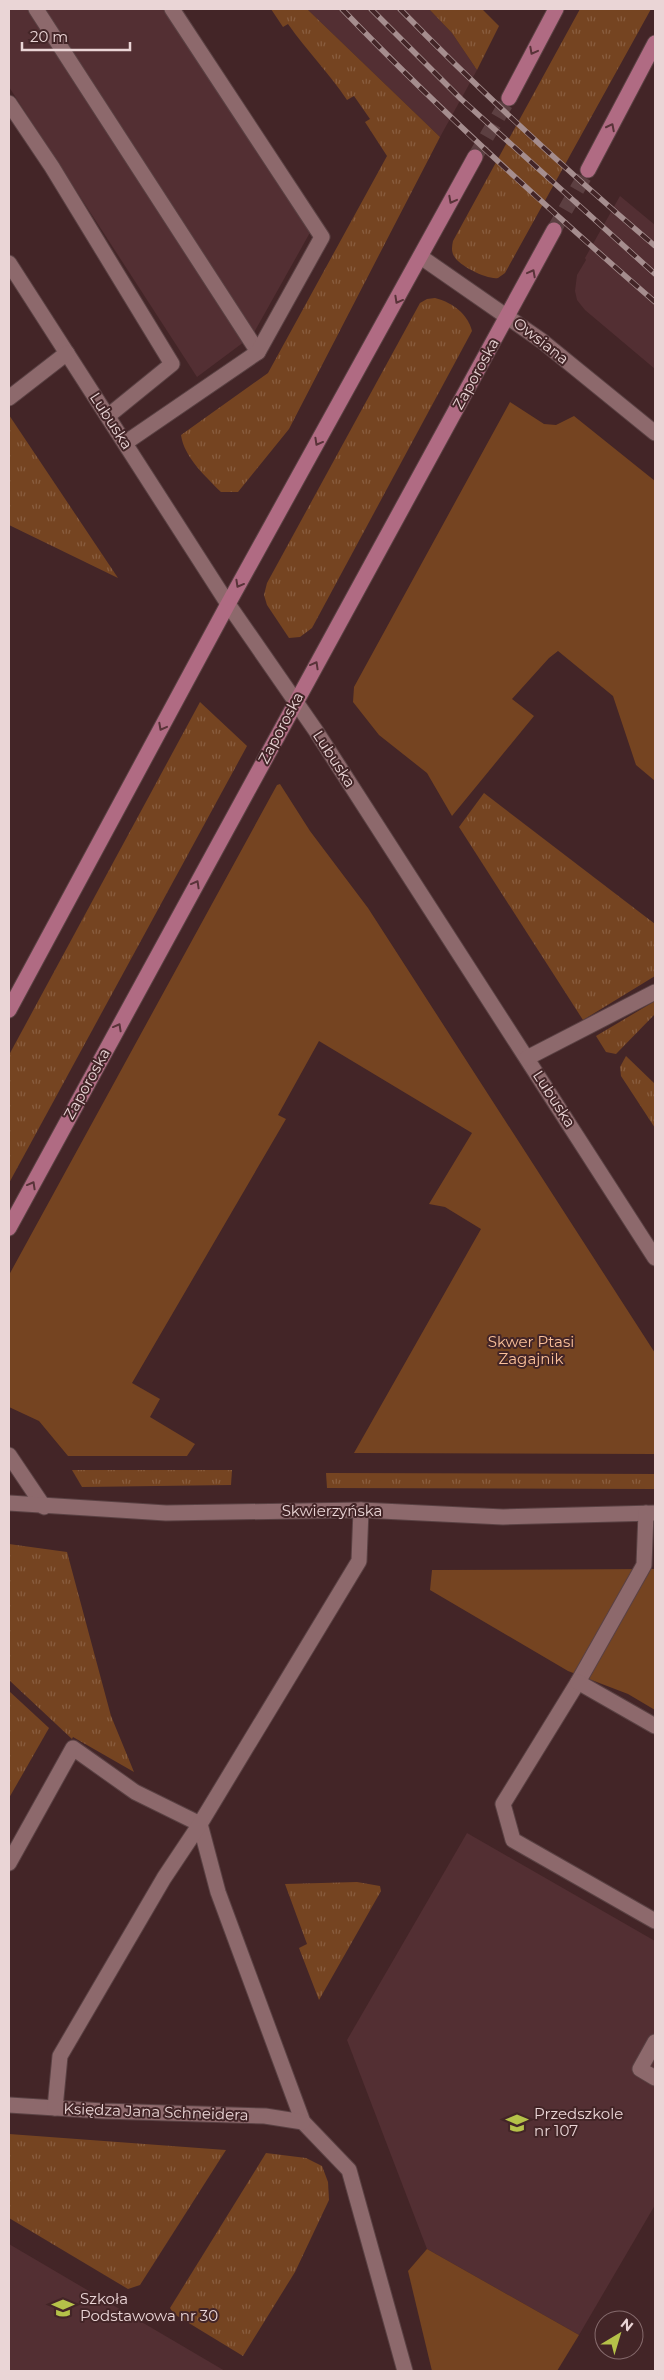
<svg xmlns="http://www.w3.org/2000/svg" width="664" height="2380" font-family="Montserrat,sans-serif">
	<defs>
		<pattern id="grass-tufts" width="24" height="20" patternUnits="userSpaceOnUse" patternTransform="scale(1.25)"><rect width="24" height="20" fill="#754421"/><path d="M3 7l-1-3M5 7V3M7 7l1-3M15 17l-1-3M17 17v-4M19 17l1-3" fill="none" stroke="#895e40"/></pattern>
	</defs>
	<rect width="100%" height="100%" fill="#432527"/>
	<!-- built -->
	<g fill="#532f33">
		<polygon points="9,9 167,9 312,229 252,336 197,377 9,87"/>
		<polygon points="307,9 429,9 452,33 477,70 440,137"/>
		<polygon points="620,196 655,225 655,369 585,310 577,300 575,291 577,275 586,260 585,258"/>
		<polygon points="467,1833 655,1941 655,2205 579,2335 427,2249 347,2040"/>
		<polygon points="9,2244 225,2371 9,2371"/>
	</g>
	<!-- grass -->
	<g fill="url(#grass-tufts)">
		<path d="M271,9H307L440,137L289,429L238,492H221C206,477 184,457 181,435L268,373L387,156L365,122L370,119L354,96L347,100C329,73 307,51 288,24L283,27Z"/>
		<polygon points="429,9 482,9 499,26 477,70 452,33"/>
		<path d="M580,9H651L505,273L498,278C488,280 459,266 454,256C451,251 452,246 453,241Z"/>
		<path d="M435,298C453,303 467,313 472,331L312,628L300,637L289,638L267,605L264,595L267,583L420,303L427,299Z"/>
		<polygon points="9,415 118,578 9,525"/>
		<polygon points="200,702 247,746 9,1183 9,1055"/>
		<polygon points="484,793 655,924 655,976 583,1020 459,827"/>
		<polygon points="655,1001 655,1014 616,1054 606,1052 596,1036"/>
		<polygon points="626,1056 655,1084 655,1128 621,1076 620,1067"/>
		<polygon points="72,1470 232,1470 231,1485 82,1487"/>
		<polygon points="326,1473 655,1474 655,1489 327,1488"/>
		<polygon points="9,1544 67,1552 111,1716 134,1772 73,1737 72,1739 9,1680"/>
		<polygon points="9,1691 49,1728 9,1798"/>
		<polygon points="357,1882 380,1886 381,1891 319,2000 299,1948 307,1944 285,1884"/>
		<polygon points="9,2134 226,2150 140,2285 128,2289 9,2218"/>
		<polygon points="266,2153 306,2158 322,2166 328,2182 329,2200 295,2272 243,2356 174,2314 170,2308"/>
	</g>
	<!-- park -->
	<g fill="#754421">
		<polygon points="510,402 544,424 556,425 574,416 655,481 655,781 636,765 613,696 558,651 549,658 512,699 534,716 452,816 427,773 379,735 353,702 354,687"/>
		<polygon points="280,784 310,831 368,908 655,1353 655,1454 354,1453 481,1229 445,1207 429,1204 472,1133 319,1041 278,1115 286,1119 132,1383 160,1399 150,1417 195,1444 187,1456 68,1456 39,1421 9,1407 9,1275 277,785"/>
		<polygon points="655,1569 655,1710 628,1694 568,1671 430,1590 432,1570"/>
		<polygon points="427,2249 579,2335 557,2371 432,2371 408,2271"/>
	</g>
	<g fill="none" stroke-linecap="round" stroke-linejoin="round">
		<!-- major-tunnel -->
		<g stroke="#5c3f41" stroke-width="15" stroke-dasharray="15 8" stroke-linecap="butt">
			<polyline points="475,157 509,98"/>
			<polyline points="554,230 588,170"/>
		</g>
		<!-- minor casing -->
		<g stroke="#5a4143" stroke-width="17">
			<g id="minor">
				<polyline points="36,9 258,352"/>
				<polyline points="9,103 52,167 172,364 108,416"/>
				<polyline points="421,257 542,341 655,433"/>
				<polyline points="9,263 228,604 316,731 655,1258"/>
				<polyline points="9,398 67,353"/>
				<polyline points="125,443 258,352 322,237 172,9"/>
				<polyline points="527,1058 655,992"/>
				<polyline points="9,1455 44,1507"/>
				<polyline points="9,1503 166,1513 361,1510 503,1517 655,1513"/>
				<polyline points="646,1513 644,1565 578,1682 503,1804 513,1840 655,1921"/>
				<polyline points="578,1682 655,1726"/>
				<polyline points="9,1863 73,1748 135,1792 200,1824 218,1892 303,2122 349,2170 405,2371"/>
				<polyline points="655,2042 640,2069 655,2078"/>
				<polyline points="9,2105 103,2111 265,2116 303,2122"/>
				<polyline points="55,2108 60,2056 164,1878 200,1824 359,1561 361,1510"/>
			</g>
		</g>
		<!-- major casing -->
		<g stroke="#5a4143" stroke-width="17">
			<g id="major">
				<polyline points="509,98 556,9"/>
				<polyline points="588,170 655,43"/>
				<polyline points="9,1010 228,604 475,157"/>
				<polyline points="9,1228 554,230"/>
			</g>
		</g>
		<!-- minor -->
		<use href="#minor" stroke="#8d696c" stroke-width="15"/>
		<!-- major -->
		<use href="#major" stroke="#b06b83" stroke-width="15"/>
		<!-- rail casing -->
		<g stroke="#a58d8e" stroke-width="5.5">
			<g id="rail">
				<path d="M342,9C441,112 547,208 655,302"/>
				<polyline points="371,9 461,99 655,274"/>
				<path d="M400,9C481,92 567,171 655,246"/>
			</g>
		</g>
		<!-- rail -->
		<use href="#rail" stroke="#432527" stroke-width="4" stroke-dasharray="11" stroke-linecap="butt"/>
	</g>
	<!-- one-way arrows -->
	<defs><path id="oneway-chevron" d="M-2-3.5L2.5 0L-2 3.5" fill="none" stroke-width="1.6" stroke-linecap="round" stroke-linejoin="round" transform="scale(1.25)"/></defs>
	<g stroke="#593339">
		<use href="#oneway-chevron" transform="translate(533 51) rotate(118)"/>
		<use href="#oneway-chevron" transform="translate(611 127) rotate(-63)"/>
		<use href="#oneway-chevron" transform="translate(452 200) rotate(118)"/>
		<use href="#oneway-chevron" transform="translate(532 273) rotate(-62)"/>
		<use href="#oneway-chevron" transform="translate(398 300) rotate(119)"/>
		<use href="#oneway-chevron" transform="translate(318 442) rotate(119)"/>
		<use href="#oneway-chevron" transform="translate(239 584) rotate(119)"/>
		<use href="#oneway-chevron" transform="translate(315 665) rotate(-61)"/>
		<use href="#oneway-chevron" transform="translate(162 727) rotate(118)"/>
		<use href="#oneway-chevron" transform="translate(196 884) rotate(-61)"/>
		<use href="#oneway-chevron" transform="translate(118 1027) rotate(-61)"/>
		<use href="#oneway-chevron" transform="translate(32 1185) rotate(-61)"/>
	</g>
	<!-- icons -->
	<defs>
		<g id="school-bare" transform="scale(1.725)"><path d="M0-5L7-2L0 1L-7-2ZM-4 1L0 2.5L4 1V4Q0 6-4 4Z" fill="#b5c249" stroke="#432527" stroke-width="2.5" paint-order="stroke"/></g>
	</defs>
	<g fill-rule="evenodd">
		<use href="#school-bare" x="517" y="2123"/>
		<use href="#school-bare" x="63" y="2308"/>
	</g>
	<g text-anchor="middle" stroke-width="4" stroke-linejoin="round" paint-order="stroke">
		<!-- street labels -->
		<g font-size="15" fill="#ead5d6" stroke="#432527">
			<text transform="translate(541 341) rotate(38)" y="5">Owsiana</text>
			<text transform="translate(476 374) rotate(-61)" y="5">Zaporoska</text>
			<text transform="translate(111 421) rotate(57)" y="5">Lubuska</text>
			<text transform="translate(281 728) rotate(-62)" y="5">Zaporoska</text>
			<text transform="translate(334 759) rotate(57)" y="5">Lubuska</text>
			<text transform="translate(87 1084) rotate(-61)" y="5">Zaporoska</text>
			<text transform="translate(554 1099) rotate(57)" y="5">Lubuska</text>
			<text x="332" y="1516">Skwierzyńska</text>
			<text transform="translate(156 2112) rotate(2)" y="5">Księdza Jana Schneidera</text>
		</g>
		<!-- park labels -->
		<g font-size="15" fill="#fac09a" stroke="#432527">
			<text x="531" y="1347">Skwer Ptasi<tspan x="531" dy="17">Zagajnik</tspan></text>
		</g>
		<!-- poi labels -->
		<g font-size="15" fill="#ead5d6" stroke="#432527" text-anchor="start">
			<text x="534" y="2119">Przedszkole<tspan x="534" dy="17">nr 107</tspan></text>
			<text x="80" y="2304">Szkoła<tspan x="80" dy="17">Podstawowa nr 30</tspan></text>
		</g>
	</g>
	<!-- border -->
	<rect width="664" height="2380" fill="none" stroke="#ead5d6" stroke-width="20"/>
	<!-- north arrow -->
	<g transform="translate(619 2335) rotate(38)"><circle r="24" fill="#432527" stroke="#866b6d"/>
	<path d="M0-4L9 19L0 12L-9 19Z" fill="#b5c249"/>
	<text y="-8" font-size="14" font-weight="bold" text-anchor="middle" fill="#ead5d6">N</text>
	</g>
	<!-- scale -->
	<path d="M22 42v8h108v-8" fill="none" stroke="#ead5d6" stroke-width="2.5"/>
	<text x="30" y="42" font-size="15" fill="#ead5d6" stroke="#432527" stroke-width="4" paint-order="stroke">20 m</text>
</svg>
